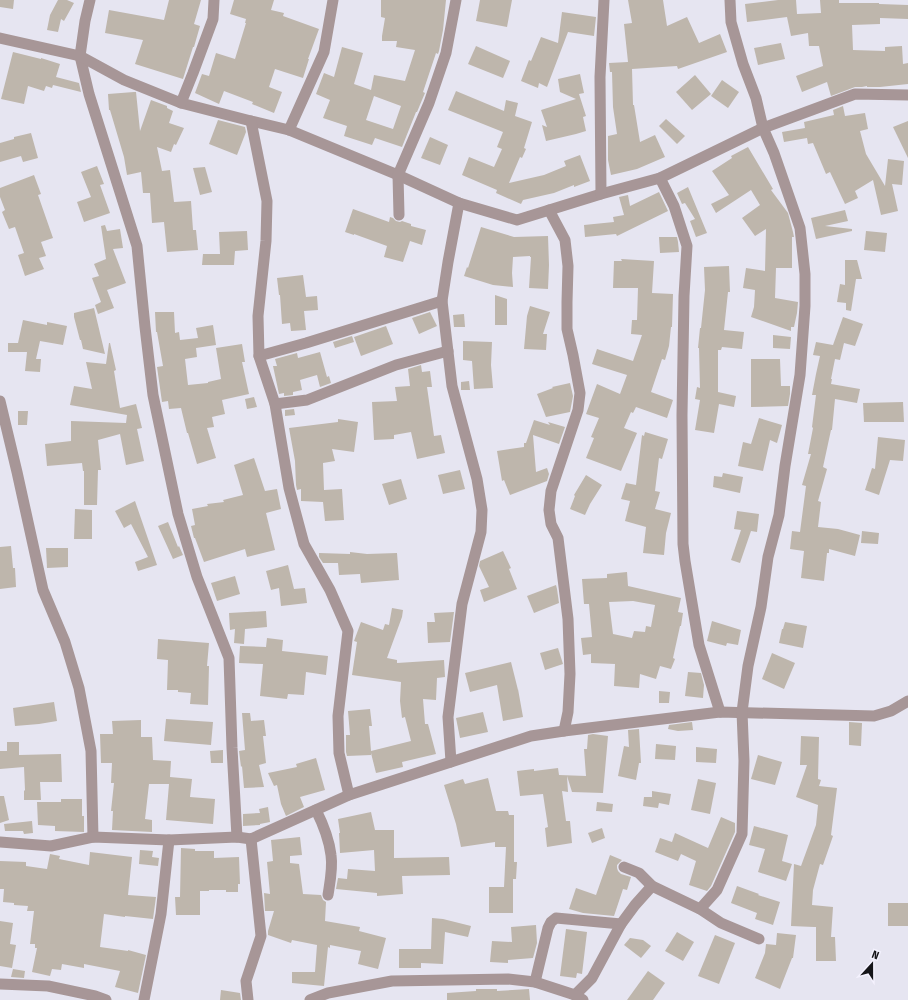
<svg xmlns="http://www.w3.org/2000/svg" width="908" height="1000" font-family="'Fira Sans Condensed',sans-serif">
	<rect width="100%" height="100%" fill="#e6e5f1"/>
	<!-- building -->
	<g fill="#beb6ac" fill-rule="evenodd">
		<polygon points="0,0 14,0 13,9 0,7"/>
		<polygon points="58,0 67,0 74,3 64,21 61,19 58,32 47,30 50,15"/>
		<polygon points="169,0 201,0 194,24 200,26 194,47 193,47 183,79 135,64 143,40 105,33 109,10 164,20"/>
		<polygon points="234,0 274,0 271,10 284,13 283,16 319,29 308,59 309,59 303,78 275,69 269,87 282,92 274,113 252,104 253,102 224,91 219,104 195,93 202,74 209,76 216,53 235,59 246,23 245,23 246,19 230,14"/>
		<path d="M381,0H446L443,30L439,51L438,54L436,53L423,92L425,93L422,100L417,112H416L402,147L375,138L372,145L344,136L347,126L323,118L330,100L316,94L324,73L334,77L342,47L363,53L354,84L371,90L374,75L405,81L415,50L396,47L397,41H382V36L385,18L381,17ZM374,96L401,106L393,129L366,120Z"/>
		<polygon points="480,0 512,0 507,27 476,21"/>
		<polygon points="628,0 663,0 667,26 687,17 699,43 720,34 727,52 678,69 677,66 632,69 633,105 634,105 640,142 655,135 665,157 637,169 611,175 608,160 608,136 617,134 613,107 612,72 610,72 609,63 628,62 624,24 632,23"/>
		<polygon points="778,0 796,0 797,14 821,13 820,0 839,0 839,3 879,3 879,4 908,5 908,19 880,18 880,24 852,25 853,50 885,51 885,47 902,46 903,64 908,63 908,84 880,87 867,87 867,86 862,87 855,87 831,96 827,82 802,92 796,76 823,66 819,46 809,46 808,33 791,36 787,17 747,22 745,4"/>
		<polygon points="562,12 596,17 594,36 568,32 547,87 539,83 538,88 521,81 529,60 531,61 541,37 558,43"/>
		<polygon points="781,43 785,59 758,65 754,48"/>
		<polygon points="476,46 510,61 503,78 468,64"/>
		<polygon points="13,52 41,59 41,58 60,64 56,77 79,83 81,92 53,85 52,88 46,86 44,91 28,86 24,104 1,99"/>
		<polygon points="580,74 584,93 579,94 586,116 583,117 586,131 576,134 546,141 542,125 547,127 541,110 576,99 560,92 558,79"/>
		<polygon points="695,75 711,94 692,110 676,92"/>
		<polygon points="722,80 739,92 728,108 711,96"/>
		<polygon points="456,91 504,111 506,100 518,103 515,116 532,122 524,148 526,149 522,158 520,157 509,183 544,175 566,166 564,161 580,155 590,181 574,187 574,185 554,193 523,200 521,204 496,193 497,190 462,175 469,157 494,167 502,149 497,147 503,132 448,110"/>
		<polygon points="134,92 136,92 140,131 151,100 167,106 167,108 173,111 169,123 184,128 176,145 174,144 171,152 157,147 162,171 170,170 174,202 191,201 193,230 196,230 198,250 167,252 164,222 152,223 150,193 143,193 141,172 127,175 124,157 110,110 109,110 108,94"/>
		<polygon points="843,106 845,116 865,113 868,129 860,131 866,154 885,186 888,159 904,161 902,185 892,184 898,211 881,215 873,180 855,191 858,198 845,204 830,172 826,174 813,143 808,144 807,138 784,142 782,132 805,128 804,122 834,115 833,110"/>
		<polygon points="666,119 685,136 677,144 659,126"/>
		<polygon points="218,120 245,127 246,132 237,155 209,144"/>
		<polygon points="908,121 908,158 893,127"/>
		<polygon points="31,133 38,158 23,162 21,156 0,162 0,143 14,139 14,137"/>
		<polygon points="430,137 448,145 440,165 421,158"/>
		<polygon points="748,147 773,189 771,190 788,213 793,232 794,237 792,237 792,268 776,268 775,298 798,302 797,313 794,327 791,327 791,331 751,317 754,307 755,290 743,288 746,268 765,271 766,229 755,236 742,218 760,205 751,190 716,213 711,204 729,195 712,171 732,158 731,156"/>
		<polygon points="97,166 104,184 100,185 110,213 84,222 77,202 91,197 81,172"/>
		<polygon points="205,167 212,192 200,195 193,168"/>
		<polygon points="34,175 41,194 38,195 53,238 41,242 46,256 39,258 44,269 25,276 18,255 24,253 15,227 9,229 2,212 5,210 0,197 0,188"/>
		<polygon points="688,187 707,233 696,237 690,221 695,219 685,203 682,204 677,193"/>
		<polygon points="659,192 668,211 617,236 616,234 585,237 584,225 614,222 613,217 624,215 619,197 628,195 630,206"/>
		<polygon points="353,209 389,222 390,217 393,218 396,221 400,222 402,221 411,224 411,226 426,230 422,245 410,241 403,262 384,257 387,246 354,234 354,235 345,232"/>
		<polygon points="845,210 848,221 825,226 852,229 852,231 816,239 811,218"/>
		<polygon points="105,225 107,231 120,229 123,248 113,249 126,283 107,290 114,308 98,314 95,305 101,302 92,278 99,276 94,264 106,259 101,226"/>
		<polygon points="481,227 514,237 548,236 549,265 548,289 529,288 531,257 530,257 530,256 513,257 512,273 513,287 493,285 464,276 467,267 468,268"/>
		<polygon points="247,231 248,250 235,251 234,265 202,265 203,254 220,254 219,232"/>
		<polygon points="866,231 887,233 885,252 864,250"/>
		<polygon points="659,237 677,237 678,242 679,252 660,253"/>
		<polygon points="621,259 654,261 652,293 673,294 672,327 671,327 669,346 665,360 662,359 651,392 673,400 667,418 636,407 633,413 631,412 624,428 637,433 621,471 586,458 594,438 591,437 599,418 586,414 597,384 620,394 627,375 592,364 597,349 633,361 642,335 631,334 632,320 637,320 638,288 613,288 614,261 622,261"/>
		<polygon points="845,260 857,260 862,279 856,279 851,311 846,310 846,303 837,302 840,284 845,285"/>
		<polygon points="729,266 730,292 728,292 724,330 744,332 742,349 722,347 721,350 718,350 718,392 736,396 734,407 719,404 714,433 695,430 700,400 695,399 697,387 700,388 699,348 698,348 700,328 701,328 705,290 704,267"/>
		<polygon points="303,275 306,297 317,296 318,310 304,311 306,330 291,331 290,323 282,324 280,295 279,295 277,278"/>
		<polygon points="495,295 507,299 507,325 495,325"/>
		<polygon points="530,306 550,312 543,334 547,334 546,350 524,349 527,316"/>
		<polygon points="94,308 105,354 83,349 81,340 80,340 74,317 74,313"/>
		<polygon points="155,312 174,312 175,333 179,332 180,340 198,338 196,328 213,325 216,345 196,348 197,357 185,359 188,385 208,383 208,382 221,379 216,348 242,344 245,362 242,362 249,394 222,400 225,414 212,417 214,427 207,428 216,458 197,464 188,433 187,433 181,408 169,409 168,401 162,402 157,367 163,366 157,332 156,332"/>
		<polygon points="430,312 437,326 419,334 412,318"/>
		<polygon points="464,314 465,327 454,327 453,315"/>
		<polygon points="843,317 863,324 855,346 844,343 840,360 835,359 831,379 832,379 831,384 860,389 857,403 835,399 832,430 831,430 823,467 827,469 818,501 821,502 818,527 838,529 860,535 855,556 829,549 829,553 827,553 824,581 801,578 804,551 790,549 792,531 800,532 806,486 802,485 811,454 808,454 813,428 812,427 816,395 812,395 816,374 820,356 813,355 816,342 833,345"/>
		<polygon points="23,320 47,325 47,322 67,326 63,345 40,341 36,359 41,359 40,372 25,371 27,352 8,352 8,343 18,343"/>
		<polygon points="386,326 393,344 361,356 354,337"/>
		<polygon points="773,335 791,337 790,349 773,348"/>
		<polygon points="352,336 354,342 335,348 333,342"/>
		<polygon points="463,341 492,342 491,365 493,388 474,389 472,361 463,360"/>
		<polygon points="109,343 110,343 116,370 114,371 120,408 136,404 142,428 137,429 144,461 126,465 120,434 98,440 101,470 98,470 97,505 84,505 84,471 83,471 82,463 47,466 45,444 71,441 71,421 126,423 127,415 70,405 74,386 92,389 86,362 106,364"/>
		<polygon points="320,352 327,377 329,376 331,383 320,387 317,375 300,380 302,390 293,392 293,395 284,396 284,393 279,394 273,366 277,366 275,359 297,353 298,358"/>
		<polygon points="751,359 780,359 781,386 790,386 790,394 788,406 751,407"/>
		<polygon points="421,365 422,372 430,371 432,387 427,387 434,436 441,435 445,453 417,459 411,432 394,435 394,439 374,440 372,402 397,401 395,387 410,386 408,369"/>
		<polygon points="469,381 470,390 461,390 461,382"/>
		<polygon points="570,383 573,396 570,412 546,417 537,394 553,388 552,387"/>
		<polygon points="254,397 257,407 247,409 245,399"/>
		<polygon points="903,402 904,422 864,422 863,403"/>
		<polygon points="294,409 295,415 285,416 285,410"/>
		<polygon points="18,411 28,411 27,425 18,425"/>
		<polygon points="759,418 782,425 777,443 770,440 763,471 738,466 743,442 751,444"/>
		<polygon points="338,419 358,422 354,452 332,449 335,461 323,463 324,490 342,489 344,520 325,521 323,502 301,501 301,489 297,490 296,485 295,461 289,428 338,422"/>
		<polygon points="534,420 550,425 548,422 565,427 559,444 533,435 536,472 547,468 549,474 547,481 510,495 504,480 502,481 497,451 524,447 524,443 526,443"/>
		<polygon points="645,432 668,439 662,459 659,458 655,491 660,492 655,509 671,513 666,533 664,555 643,553 646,527 625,521 630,501 621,499 626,483 636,485 642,435 644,436"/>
		<polygon points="878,437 905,440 903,461 890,460 879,495 865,490 872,468 875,469"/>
		<polygon points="254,458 265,491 277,489 281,509 266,513 275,550 247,557 245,549 204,562 195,538 194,538 191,526 195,525 192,509 208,506 207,504 224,502 223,500 243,495 234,465"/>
		<polygon points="460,470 465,489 443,494 438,475"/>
		<polygon points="723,473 743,477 740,493 713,487 714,476 722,477"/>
		<polygon points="586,475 602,485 590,504 585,515 570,509 575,496 574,495"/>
		<polygon points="401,479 407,499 389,505 382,484"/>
		<polygon points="135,501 157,565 138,571 135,562 148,557 131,524 124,528 115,511"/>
		<polygon points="75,509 92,510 92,539 74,539"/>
		<polygon points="737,511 759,514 757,532 751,531 740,563 731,560 741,530 734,529"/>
		<polygon points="168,522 178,547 179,546 183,555 173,559 158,526"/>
		<polygon points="862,531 879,533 878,544 861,543"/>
		<polygon points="11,546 13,568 15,568 16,587 0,589 0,547"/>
		<polygon points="46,548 68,548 68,567 47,568"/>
		<polygon points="503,551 511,568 509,569 517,589 484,602 480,590 489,587 479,566 480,561"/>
		<polygon points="350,552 367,554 397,553 399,580 361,583 360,574 339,575 338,563 323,563 319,557 319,553 350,554"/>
		<polygon points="288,565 294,589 305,588 307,603 281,606 279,588 271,590 266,571"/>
		<path d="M627,572L628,586L681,598L678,612L683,613L681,626H680L673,658L675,659L671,669L660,666L656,679L640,674L639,688L614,686L615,664L591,663V654L583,655L581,638L592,637L589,604H584L582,579L607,578V574ZM633,601L655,605L651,627L646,626L645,632L634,631L632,638L613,634L609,602Z"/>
		<polygon points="235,576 240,594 217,601 211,583"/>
		<polygon points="556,585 557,589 559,603 534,613 527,596"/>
		<polygon points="392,608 403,610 402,617 387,658 397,660 397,663 444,660 445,677 437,678 436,700 423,699 425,724 428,724 436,754 402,762 403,767 376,773 371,753 371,755 347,756 346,752 346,735 350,735 348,711 370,709 372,726 369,726 371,751 411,741 405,717 402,718 400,701 401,682 352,675 357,642 354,641 361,622 383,630 385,624 389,625"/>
		<polygon points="266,611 267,627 245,629 244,644 234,643 235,629 230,630 229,613"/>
		<polygon points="454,612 450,642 428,643 427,622 435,622 434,613"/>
		<polygon points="712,621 741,630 738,645 727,643 726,646 707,641"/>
		<polygon points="785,622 807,626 803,648 779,643 782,629 783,629"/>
		<polygon points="267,638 283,640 282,651 328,656 326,675 306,672 304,695 288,694 287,699 260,696 263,664 239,663 240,646 266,647"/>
		<polygon points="158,639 209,643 207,666 209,666 208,705 190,704 191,693 178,692 178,690 167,690 168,660 157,659"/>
		<polygon points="558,648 563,664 545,670 540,653"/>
		<polygon points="772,653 795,663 784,689 762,679"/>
		<polygon points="511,662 518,690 518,689 523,717 503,721 497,685 470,692 465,673"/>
		<polygon points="688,672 701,673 704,685 703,698 685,696"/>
		<polygon points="659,691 670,692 669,703 659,703"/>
		<polygon points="54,702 57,721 39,724 15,726 13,708"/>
		<polygon points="483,712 488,732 460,738 456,718"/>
		<polygon points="242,713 250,713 251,721 264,720 266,736 263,736 266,763 259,765 264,787 244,788 242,766 241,767 239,751 245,750"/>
		<polygon points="166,719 213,722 211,745 164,741"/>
		<polygon points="141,720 141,737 152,737 153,760 171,761 170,777 192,779 190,797 215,799 213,824 166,820 169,784 149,784 145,819 152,820 152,832 112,830 113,811 111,811 114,783 111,783 112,763 101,763 100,734 113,734 112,721"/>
		<polygon points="692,722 693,730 678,731 668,729 669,725"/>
		<polygon points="849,722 862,723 861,746 849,745"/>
		<polygon points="639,729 641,763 639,763 636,780 618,776 624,746 629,747 628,730"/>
		<polygon points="593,734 608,736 603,793 572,792 567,776 568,792 562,791 566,821 570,821 572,843 547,847 545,828 548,827 543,794 520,796 517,771 534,769 534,771 558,768 559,775 586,776 584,749 587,749 588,735"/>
		<polygon points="801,736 819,737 818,779 821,780 819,786 837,788 831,835 833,836 823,865 820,864 813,890 812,905 833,907 831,937 835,937 836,961 816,961 816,927 814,927 791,926 794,864 801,866 816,825 818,805 796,797 807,765 800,765"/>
		<polygon points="7,742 19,742 19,755 61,754 62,782 40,782 41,800 24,800 24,791 25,790 24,767 0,769 0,751 7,751"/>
		<polygon points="656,744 676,746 675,760 655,759"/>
		<polygon points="696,747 717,749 716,763 696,762"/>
		<polygon points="223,750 223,763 211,763 210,751"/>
		<polygon points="758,755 782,762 775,785 751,779"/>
		<polygon points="316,758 325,790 300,797 304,807 286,816 281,804 277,785 274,786 268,773 297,767 296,764"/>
		<polygon points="488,778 496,811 508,811 509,815 514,815 514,862 517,862 516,879 513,879 513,913 489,913 489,887 504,887 506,847 495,847 495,842 461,847 456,824 444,785 463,779 465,784"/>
		<polygon points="698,779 716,783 710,814 691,810"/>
		<polygon points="652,791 671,794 669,805 659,803 658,808 643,806 644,797 652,797"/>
		<polygon points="0,796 4,796 9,820 0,823"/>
		<polygon points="61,799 82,799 82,816 84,816 84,832 55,831 55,826 38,825 37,802 61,802"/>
		<polygon points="597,802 613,804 612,812 596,811"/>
		<polygon points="268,807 270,822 260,824 260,825 243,826 243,814 260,813 259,809"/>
		<polygon points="371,812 375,830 394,830 394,858 449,857 450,875 402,876 403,894 377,896 377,893 336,889 338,878 347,879 348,869 375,871 374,850 340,853 339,833 340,833 338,819"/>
		<polygon points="721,817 735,823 735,832 711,886 707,891 689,885 696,861 681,854 678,861 655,852 660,838 672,842 675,833 708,848"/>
		<polygon points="32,821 33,833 24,834 23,831 5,831 4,824"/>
		<polygon points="754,826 788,835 782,861 792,864 786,881 758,872 765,849 749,845"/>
		<polygon points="602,828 605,838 592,843 588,833"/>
		<polygon points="300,837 302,855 290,856 290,863 299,864 303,894 321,895 323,900 326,902 325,921 360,927 359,931 386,938 378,969 358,964 361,951 330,945 330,948 328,947 324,986 292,983 292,972 315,972 317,945 292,940 291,943 268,935 268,931 274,911 265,911 264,893 270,894 267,862 273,861 271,840"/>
		<polygon points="181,848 195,849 195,851 214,851 214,858 239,857 240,884 238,884 238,892 226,892 226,890 209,890 209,891 200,891 200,915 176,915 175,897 180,897"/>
		<polygon points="140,850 153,851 152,857 159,858 158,866 139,864"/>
		<polygon points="90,852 132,857 128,895 156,897 153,919 125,916 125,917 104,914 100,947 128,951 128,950 146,955 138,993 115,987 120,971 84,964 84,968 62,964 61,970 52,969 50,976 32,972 37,948 35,948 35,944 30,944 34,911 27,911 28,906 14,905 14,903 3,902 4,889 0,889 0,861 26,862 26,866 47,869 50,854 60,856 59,859 89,865"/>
		<polygon points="610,855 622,860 617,865 617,868 618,871 621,874 631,877 627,890 623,889 614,916 583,913 569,909 576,888 596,895"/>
		<polygon points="737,886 759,894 758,895 780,902 773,925 755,919 757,913 731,903"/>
		<rect x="888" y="903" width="20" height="23"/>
		<polygon points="432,918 443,919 471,926 468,937 445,932 443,964 421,963 421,968 399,968 399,949 431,949"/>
		<polygon points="0,921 13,923 10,944 16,945 12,968 0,966"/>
		<polygon points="536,925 537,943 533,958 508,960 508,963 490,962 492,941 512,942 511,927"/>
		<polygon points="566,929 587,932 582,974 577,973 576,978 560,976"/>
		<polygon points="677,932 694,942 683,961 665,951"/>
		<polygon points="777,933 796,935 793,958 792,958 780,989 755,978 765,953 766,944 776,945"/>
		<polygon points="715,935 735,943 719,984 698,976"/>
		<polygon points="630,938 643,940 651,946 641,958 624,945"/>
		<polygon points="13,969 25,971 24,978 11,977"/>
		<polygon points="648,971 665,983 653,1000 627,1000"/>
		<polygon points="476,989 497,989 497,991 529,989 530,1000 447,1000 447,993 476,991"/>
		<polygon points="221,990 240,993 241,1000 220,1000"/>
	</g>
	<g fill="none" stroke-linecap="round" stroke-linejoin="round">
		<!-- minor -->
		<g stroke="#a79697" stroke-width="11">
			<polyline points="90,0 85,21 80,56 89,94 137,246 145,327 153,395 178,514 197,577 229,658 232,748 237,837"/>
			<polyline points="0,38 80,56 124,80 181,103 251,121 289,130 398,175 459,203 517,220 601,194 660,178 763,128 855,94 908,95"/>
			<polyline points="181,103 193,73 213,19 214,0"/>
			<polyline points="251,121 267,201 266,241 258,316 259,356 275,404 289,488 304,544 330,590 348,631 338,716 339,753 349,795"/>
			<polyline points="289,130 324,52 333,0"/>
			<polyline points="660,178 674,206 687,246 684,296 682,415 683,544 685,561 699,645 720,712"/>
			<polyline points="601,194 600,77 604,0"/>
			<polyline points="549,210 565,240 568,266 567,302 567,329 573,355 580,393 578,410 551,491 549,510 551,524 558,538 568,619 570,674 568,712 564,731"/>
			<polyline points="399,215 398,175 429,103 446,53 456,0"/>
			<polyline points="259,356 306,343 442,301"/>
			<polyline points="0,401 17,472 43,590 65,642 79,688 91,751 93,837"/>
			<polyline points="275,404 307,400 396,365 448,351"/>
			<polyline points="451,762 448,717 462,604 481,532 482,510 477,479 452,386 442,301 448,262 459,203"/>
			<path d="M316,810C323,824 329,839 331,855C333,868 330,882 328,895"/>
			<polyline points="0,842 51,846 93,837 169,840 237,837 251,839 349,795 531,736 564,731 720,712 874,716 891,711 908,701"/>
			<polyline points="624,867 639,873 652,886 700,909 721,923 759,939"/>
			<polyline points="700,909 717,890 742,834 744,761 742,712 748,666 761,607 768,557 779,515 785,466 800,375 805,306 805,274 800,228 774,153 763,128 756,98 743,64 731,22 730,0"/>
			<polyline points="535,982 548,928 551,922 556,918 621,924"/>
			<polyline points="0,984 48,986 95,996 106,1000"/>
			<polyline points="575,995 592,978 621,924 635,905 652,886"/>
			<polyline points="144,1000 161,914 169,840"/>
			<polyline points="248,1000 246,981 261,936 251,839"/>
			<polyline points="310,1000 328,993 392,981 508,979 535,982 575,995 583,1000"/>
		</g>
	</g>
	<!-- north arrow -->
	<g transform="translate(872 964) rotate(21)" stroke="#f4f2fe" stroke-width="3" paint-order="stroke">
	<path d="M0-3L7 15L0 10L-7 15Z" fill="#151519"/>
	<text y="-6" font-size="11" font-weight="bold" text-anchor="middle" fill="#151519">N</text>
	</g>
</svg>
